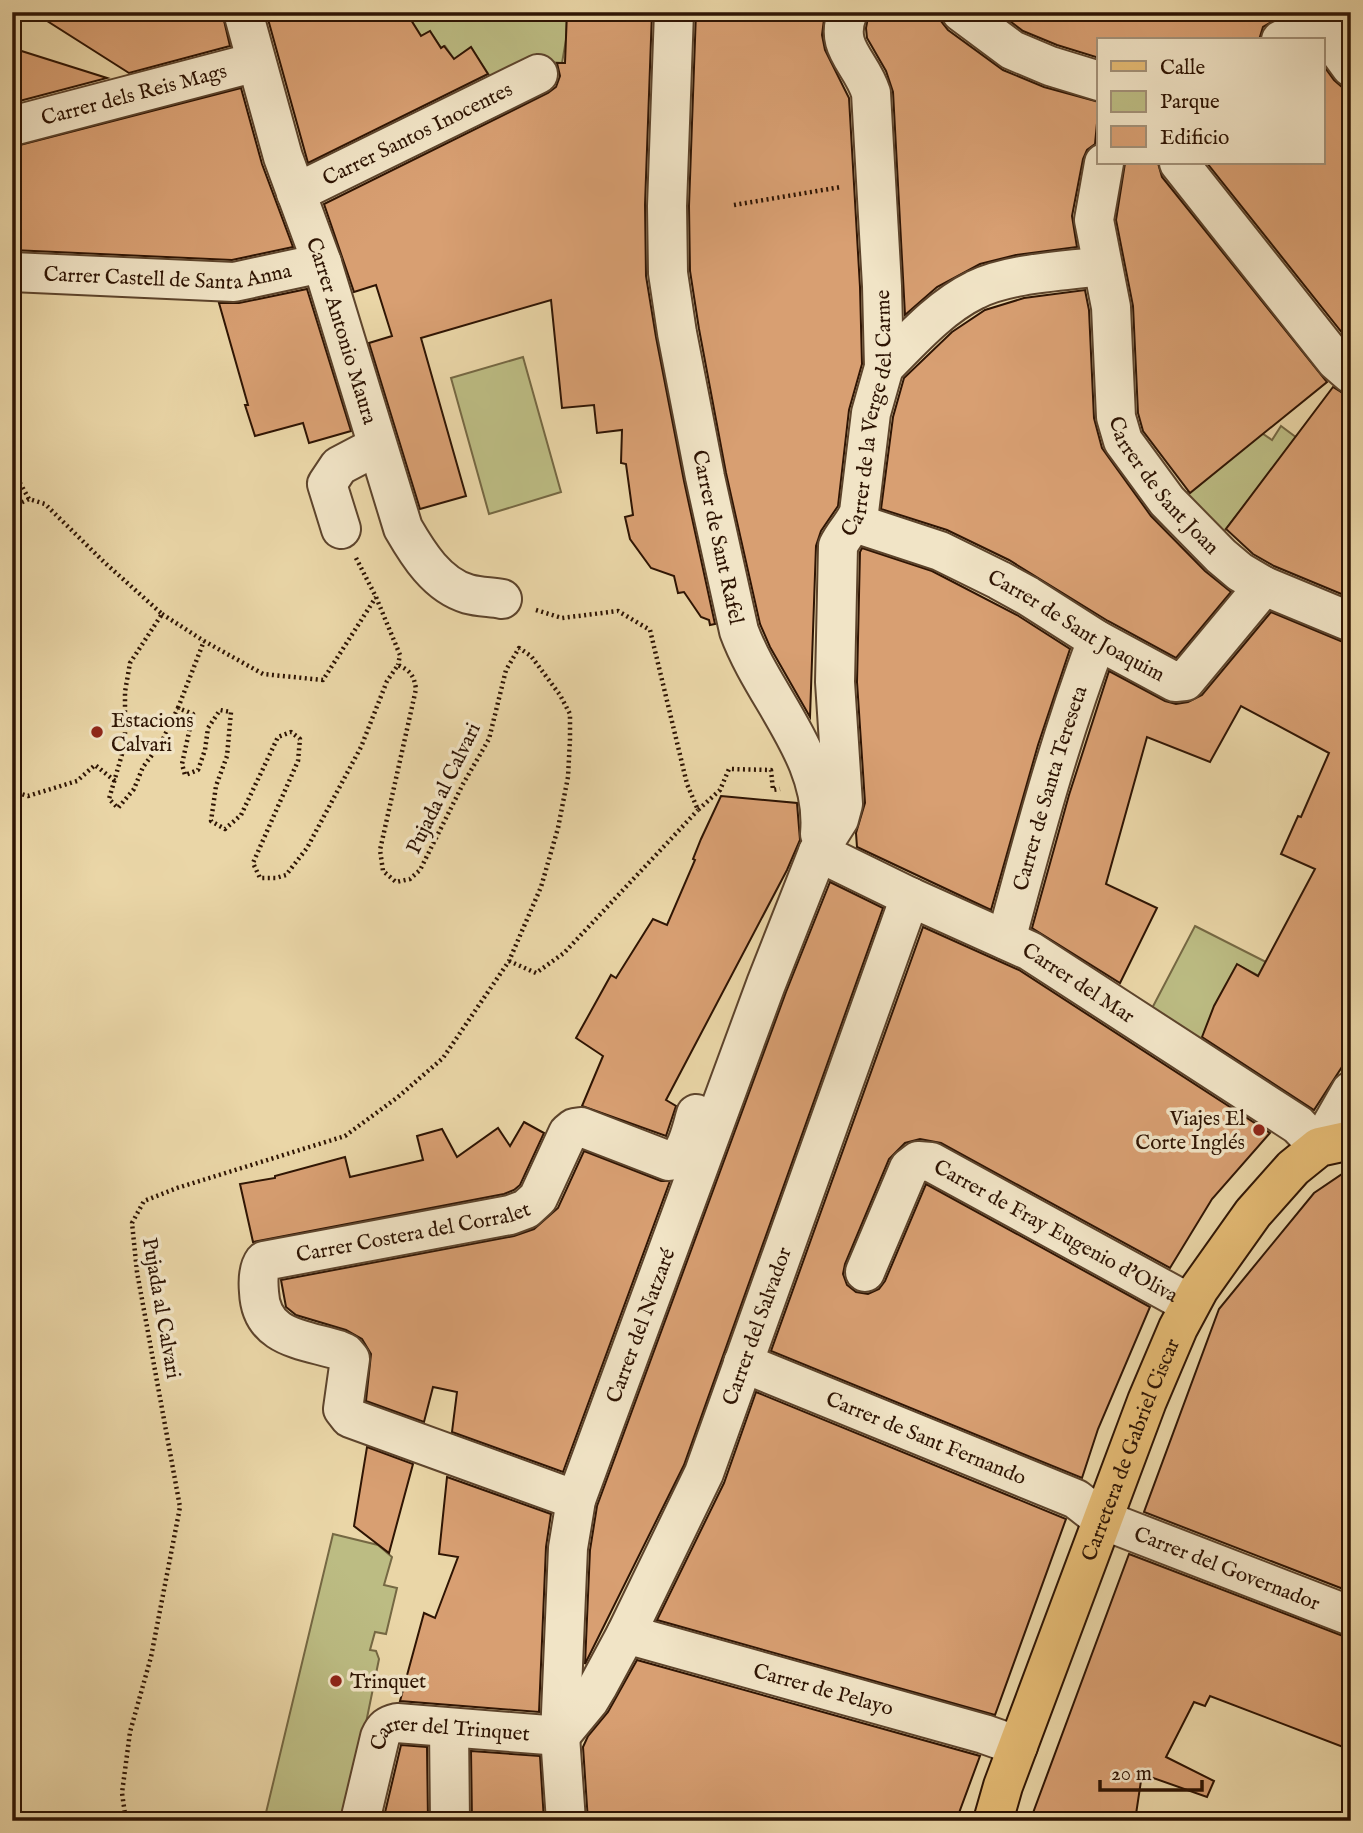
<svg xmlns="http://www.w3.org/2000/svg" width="1363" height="1833" font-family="'IM FELL English',serif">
	<rect width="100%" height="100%" fill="#ead6a7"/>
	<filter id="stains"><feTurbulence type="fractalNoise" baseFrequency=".00286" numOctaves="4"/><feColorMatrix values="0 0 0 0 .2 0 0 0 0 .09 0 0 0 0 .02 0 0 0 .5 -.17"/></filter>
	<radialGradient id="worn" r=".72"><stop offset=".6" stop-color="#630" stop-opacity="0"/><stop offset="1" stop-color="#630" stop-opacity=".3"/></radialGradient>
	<!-- green -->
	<g fill="#bcbc83" stroke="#756843" stroke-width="2">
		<polygon points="406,12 567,12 566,40 562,63 525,60 493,81 471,48 454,59 445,46 441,48 430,31 421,36"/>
		<polygon points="523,357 561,492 489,514 451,378"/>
		<path d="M1281,426L1297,438L1218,539L1180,499L1193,487L1196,488C1218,470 1236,450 1253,427L1272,440Z"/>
		<polygon points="1195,926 1266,962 1259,976 1238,965 1197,1049 1148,1016"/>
		<polygon points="333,1534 378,1545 392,1557 384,1585 397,1588 386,1634 375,1632 370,1650 376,1651 379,1659 346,1821 264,1821"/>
	</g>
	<!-- building -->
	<g fill="#d89f72" stroke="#2e1403" stroke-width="2">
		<polygon points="33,12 222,12 230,46 129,73"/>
		<polygon points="266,12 406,12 421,36 430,31 441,48 444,46 454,59 471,47 488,74 308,163"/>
		<polygon points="567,12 652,12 645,205 646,276 656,337 684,481 715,624 710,625 709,620 701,617 684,592 678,593 674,576 651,568 630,539 625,517 633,515 626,464 621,463 622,430 597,433 594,405 562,408 551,300 421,338 466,496 420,509 369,343 392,336 376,285 354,292 324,204 548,93 556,87 560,76 557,63 565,63"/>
		<polygon points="696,12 825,12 822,35 825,50 849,98 860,287 862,364 849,410 838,506 821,531 816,546 810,717 770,647 760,624 726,473 699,329 690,271 689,206"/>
		<polygon points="869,12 940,12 941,21 948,30 1003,70 1044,87 1099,102 1095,144 1087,150 1083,159 1072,216 1077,247 1016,255 980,264 937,287 905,315 893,92 886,71 867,38 866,28"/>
		<polygon points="998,12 1288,12 1263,27 1259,40 1099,40 1099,58 1057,45 1023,31"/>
		<polygon points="12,48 107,78 12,103"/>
		<polygon points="1323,65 1334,80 1342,87 1351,88 1351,344 1207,163 1323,163"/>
		<polygon points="241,88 262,164 293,247 232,260 12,250 12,147"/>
		<polygon points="1125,163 1158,163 1162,177 1327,382 1190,493 1143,431 1138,413 1133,306 1116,220"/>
		<polygon points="307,289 351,431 309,443 303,423 255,436 245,405 248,405 219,303 239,303"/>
		<polygon points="1085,290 1089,310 1094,418 1102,448 1151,516 1205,571 1231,592 1176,658 1108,621 1009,560 947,530 881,509 893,417 904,378 952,332 985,310 1024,298"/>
		<polygon points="1333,387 1346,395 1351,395 1351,598 1274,566 1253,554 1226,529"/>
		<polygon points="862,548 932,571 1017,615 1070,649 1038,745 991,910 857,847 856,833 865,803 857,682 860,552"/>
		<polygon points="1271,612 1343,642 1351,643 1351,1053 1314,1110 1202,1037 1214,1006 1237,964 1258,976 1315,869 1281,854 1298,816 1301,817 1329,753 1241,706 1210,762 1147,737 1106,884 1157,908 1120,983 1032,928 1069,795 1109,671 1165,701 1176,704 1188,702 1202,695"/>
		<polygon points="721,796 797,803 800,840 787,870 666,1100 676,1106 666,1136 582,1106 603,1056 576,1038 611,975 616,978 653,919 667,925 695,860 693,859 701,839"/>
		<polygon points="830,882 883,908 684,1465 585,1664 590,1550 597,1506 786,992"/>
		<polygon points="923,927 1019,970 1270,1133 1212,1199 1170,1268 941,1143 920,1139 905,1143 889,1159 845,1264 843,1274 847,1285 856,1292 868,1294 879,1289 885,1281 926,1184 1150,1307 1098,1429 1082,1478 771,1351"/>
		<polygon points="524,1122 544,1133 520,1185 514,1190 504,1194 253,1242 240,1184 275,1178 275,1176 345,1157 350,1177 423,1160 417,1136 442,1129 457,1157 498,1128 510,1146"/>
		<polygon points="584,1151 661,1181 670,1181 563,1472 452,1432 457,1392 433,1387 424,1422 366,1401 371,1354 362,1339 346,1330 296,1315 286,1307 281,1280 514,1236 534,1229 558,1208"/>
		<polygon points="1351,1168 1351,1592 1144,1512 1219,1309 1314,1193"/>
		<polygon points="756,1392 1066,1519 995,1715 657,1620 724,1483"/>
		<polygon points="367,1447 413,1464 389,1553 354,1526"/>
		<polygon points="447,1477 551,1514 546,1547 539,1712 400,1701 424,1613 435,1618 458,1557 439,1554"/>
		<polygon points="1129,1554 1343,1636 1351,1637 1351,1750 1210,1696 1205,1706 1194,1702 1166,1757 1214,1781 1207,1797 1142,1774 1135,1821 1030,1821"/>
		<polygon points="637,1660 980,1756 956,1821 588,1821 583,1747 588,1736 608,1712"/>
		<polygon points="401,1745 427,1747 428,1821 383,1821"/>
		<polygon points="471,1751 540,1756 544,1821 472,1821"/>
	</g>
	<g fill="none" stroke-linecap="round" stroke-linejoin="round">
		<!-- minor casing -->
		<g stroke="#5d442c" stroke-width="42">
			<g id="minor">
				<path id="s1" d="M243,12L283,157L322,263L403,528C418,554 437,585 468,594C479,597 491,597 502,599"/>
				<path id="s2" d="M674,12L667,206L668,273L677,333L705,477L739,631C764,699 827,757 820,834"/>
				<polyline points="961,12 1012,50 1050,66 1099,81"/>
				<polyline points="1311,12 1351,67"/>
				<polyline points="1281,40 1318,22"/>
				<path id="s3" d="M12,126L256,62"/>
				<path id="s4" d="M1104,163L1094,220L1111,307L1116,417L1123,441L1167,501L1221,556L1240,572L1264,586L1351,622"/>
				<polyline points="1179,163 1336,361 1351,374"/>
				<path id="s5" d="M296,193L538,74"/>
				<path id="s6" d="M12,272L234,282L322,263"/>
				<path d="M884,367C911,340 940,307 975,290C1008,273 1065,271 1102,266"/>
				<path id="s7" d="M855,523L940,551L999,580L1028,596L1097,640L1175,682L1185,681L1264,586"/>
				<polyline points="341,529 327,484 339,466 377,446"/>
				<path id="s8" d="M818,852L910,897L1030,951L1298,1125L1319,1147L1351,1091"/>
				<path id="s9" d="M1006,940C1033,839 1060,738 1097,640"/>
				<path id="s10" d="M865,1272L909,1168L918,1161L931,1162L1190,1304"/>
				<path id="s11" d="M743,1363L1076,1499L1103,1520L1351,1616"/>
				<path id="s12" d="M576,1500L350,1418L343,1409L350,1359L345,1353L338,1350C302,1339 261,1338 259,1292C258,1281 258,1269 264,1261L510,1215L526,1209L538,1198L568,1133L574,1128L581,1127L669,1161C687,1157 691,1130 696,1114"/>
				<path id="s13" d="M626,1634L984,1734L1018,1746"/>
				<polyline points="449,1728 450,1821"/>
				<path id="s14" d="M360,1821L380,1737C384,1728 388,1725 397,1723L560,1736L589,1701L598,1686L626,1634L704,1473L910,897"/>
				<path id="s15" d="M566,1821L560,1736L568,1548L576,1500L766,984L818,852L839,819L843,804L835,682L838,546C844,533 854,525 859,512L871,413L884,367L882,286L871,93C861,61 833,48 848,12"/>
			</g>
		</g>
		<!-- major casing -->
		<g stroke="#2e1403" stroke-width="42">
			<g id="major">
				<path id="s16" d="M993,1821L1003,1786L1147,1401L1178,1328L1199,1289L1253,1213L1293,1168L1319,1147L1351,1140"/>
			</g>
		</g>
		<!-- path -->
		<g stroke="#2e1403" stroke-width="4.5" stroke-dasharray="2 3.5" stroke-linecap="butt">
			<polyline points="734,205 841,187"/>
			<polyline points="12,475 20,483 29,499"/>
			<path d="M12,507L29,499L45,504L104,562L162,614L130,663L125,692V744L109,799L118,808L134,789L143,767L161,743L178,708L193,714L182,764L185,775L198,770L205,750L208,728L220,710L231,712L227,756L216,786L211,821L225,829L241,815L278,737L291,732L300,739L298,761L253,863L260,878H276L286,875L307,848L361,747L387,681L398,665C411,671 414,676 416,689L380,850L383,871L396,882L410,879L420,870L463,784L489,739L506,670L519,648L531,656L560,695L570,714V739L568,777L558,828L541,887L509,961L443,1058L398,1097L345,1136L177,1188L144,1201L132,1223L137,1272L180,1507L151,1657L130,1732L122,1793L126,1821"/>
			<polyline points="356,558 376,597 400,655 398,665"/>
			<polyline points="536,610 562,618 618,611 650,630 687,784 698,810 720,790 729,769 771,770 773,790 780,789"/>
			<polyline points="162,614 204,641 263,674 323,680 376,597"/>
			<polyline points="178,708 204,641"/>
			<polyline points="12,791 28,796 77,781 95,765 115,781"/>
			<polyline points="509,961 536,973 564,953 698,810"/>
		</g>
		<!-- minor -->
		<use href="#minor" stroke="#f1e4c6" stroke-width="38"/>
		<!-- major -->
		<use href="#major" stroke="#e5bb74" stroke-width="38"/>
	</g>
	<!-- markers -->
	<g fill="#8f2418" stroke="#f1e4c6" stroke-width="2.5">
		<circle cx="97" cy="732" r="7"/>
		<circle cx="1259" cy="1130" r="7"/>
		<circle cx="336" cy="1681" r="7"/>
	</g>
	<g text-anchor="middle" stroke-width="7" stroke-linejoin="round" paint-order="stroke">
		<!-- street labels -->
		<g font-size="21" fill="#2e1403" stroke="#f1e4c6">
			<text dy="7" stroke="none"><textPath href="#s3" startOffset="126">Carrer dels Reis Mags</textPath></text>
			<text dy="7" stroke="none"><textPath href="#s5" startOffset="135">Carrer Santos Inocentes</textPath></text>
			<text dy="7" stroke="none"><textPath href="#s6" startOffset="156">Carrer Castell de Santa Anna</textPath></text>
			<text dy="7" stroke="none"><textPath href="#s1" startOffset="334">Carrer Antonio Maura</textPath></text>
			<text dy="7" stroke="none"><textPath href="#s15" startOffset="1466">Carrer de la Verge del Carme</textPath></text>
			<text dy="7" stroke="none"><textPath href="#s4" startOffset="341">Carrer de Sant Joan</textPath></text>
			<text dy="7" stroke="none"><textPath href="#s2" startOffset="530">Carrer de Sant Rafel</textPath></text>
			<text dy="7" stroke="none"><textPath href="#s7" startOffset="245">Carrer de Sant Joaquim</textPath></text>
			<text transform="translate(443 788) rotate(-64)" y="7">Pujada al Calvari</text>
			<text dy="7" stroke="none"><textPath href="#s9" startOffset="158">Carrer de Santa Tereseta</textPath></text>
			<text dy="7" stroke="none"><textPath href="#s8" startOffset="292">Carrer del Mar</textPath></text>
			<text dy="7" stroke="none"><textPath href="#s12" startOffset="609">Carrer Costera del Corralet</textPath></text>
			<text dy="7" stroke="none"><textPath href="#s10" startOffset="280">Carrer de Fray Eugenio d'Oliva</textPath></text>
			<text transform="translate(162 1308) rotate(80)" y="7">Pujada al Calvari</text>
			<text dy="7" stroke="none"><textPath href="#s15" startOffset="508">Carrer del Natzaré</textPath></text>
			<text dy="7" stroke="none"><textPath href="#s14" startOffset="730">Carrer del Salvador</textPath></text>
			<text dy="7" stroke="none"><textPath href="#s11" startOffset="198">Carrer de Sant Fernando</textPath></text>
			<text dy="7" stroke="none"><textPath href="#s16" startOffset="396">Carretera de Gabriel Ciscar</textPath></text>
			<text dy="7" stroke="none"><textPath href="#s11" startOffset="527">Carrer del Governador</textPath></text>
			<text dy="7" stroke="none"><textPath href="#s13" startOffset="205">Carrer de Pelayo</textPath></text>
			<text dy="7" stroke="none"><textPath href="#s14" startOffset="158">Carrer del Trinquet</textPath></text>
		</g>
		<!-- poi labels -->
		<g font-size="21" fill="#2e1403" stroke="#f1e4c6" text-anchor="start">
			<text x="111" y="727">Estacions<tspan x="111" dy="24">Calvari</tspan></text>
			<text x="1245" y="1125" text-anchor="end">Viajes El<tspan x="1245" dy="24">Corte Inglés</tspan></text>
			<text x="350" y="1688">Trinquet</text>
		</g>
	</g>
	<!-- margin -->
	<rect width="1363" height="1833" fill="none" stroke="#ead6a7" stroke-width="42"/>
	<rect x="14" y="14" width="1335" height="1805" fill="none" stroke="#2e1403" stroke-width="3.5"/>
	<rect x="21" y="21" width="1321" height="1791" fill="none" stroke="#2e1403" stroke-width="2"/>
	<!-- legend -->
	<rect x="1097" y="38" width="228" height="126" fill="#f1e4c6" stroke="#a39178" stroke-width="2"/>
	<rect x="1111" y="61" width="35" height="10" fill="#e5bb74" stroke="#a39178" stroke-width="2"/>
	<text x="1160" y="74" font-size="21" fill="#2e1403">Calle</text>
	<rect x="1111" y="91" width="35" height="21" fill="#bcbc83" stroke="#a39178" stroke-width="2"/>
	<text x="1160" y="108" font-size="21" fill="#2e1403">Parque</text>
	<rect x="1111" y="126" width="35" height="21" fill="#d89f72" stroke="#a39178" stroke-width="2"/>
	<text x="1160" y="144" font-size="21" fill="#2e1403">Edificio</text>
	<!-- scale -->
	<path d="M1100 1780v10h102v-10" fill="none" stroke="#2e1403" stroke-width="3.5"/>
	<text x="1111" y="1780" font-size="21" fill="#2e1403" stroke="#f1e4c6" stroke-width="5" paint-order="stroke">20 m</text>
	<rect width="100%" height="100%" filter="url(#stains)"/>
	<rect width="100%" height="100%" fill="url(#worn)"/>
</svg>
